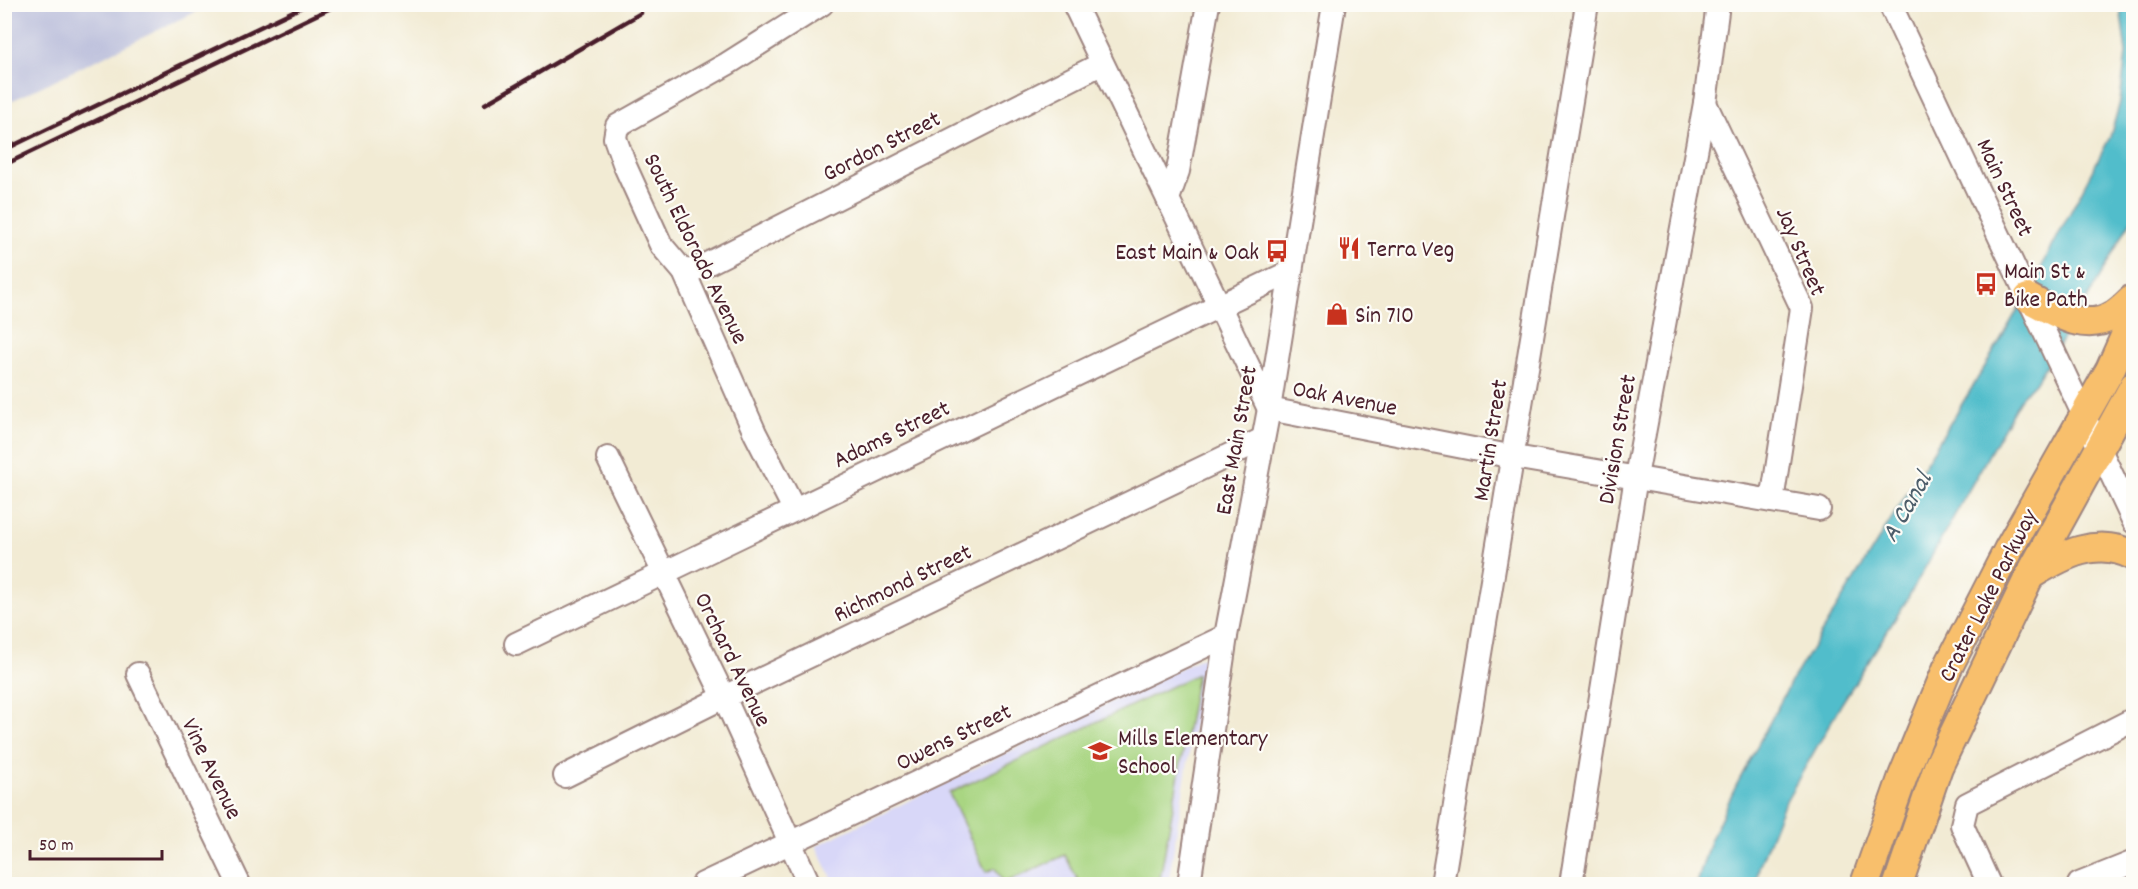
<svg xmlns="http://www.w3.org/2000/svg" width="2138" height="889" font-family="Dekko,sans-serif">
	<rect width="100%" height="100%" fill="#fdfcf7"/>
	<filter id="ink" filterUnits="userSpaceOnUse"><feTurbulence type="fractalNoise" baseFrequency=".0167" numOctaves="2"/><feDisplacementMap in="SourceGraphic" scale="12" xChannelSelector="R" yChannelSelector="G"/><feConvolveMatrix kernelMatrix="1 2 1 2 8 2 1 2 1" color-interpolation-filters="sRGB"/></filter>
	<filter id="wash" filterUnits="userSpaceOnUse"><feTurbulence type="fractalNoise" baseFrequency=".008" numOctaves="4" result="noise"/><feDisplacementMap in="SourceGraphic" scale="24" xChannelSelector="R" yChannelSelector="G"/><feGaussianBlur stdDeviation="1.35" result="paint"/><feColorMatrix in="noise" values="0 0 0 0 0 0 0 0 0 0 0 0 0 0 0 0 0 1.4 0 .05"/><feComposite in="paint" operator="in"/></filter>
	<g filter="url(#wash)">
		<rect width="100%" height="100%" fill="#f2ebd4"/>
		<!-- built -->
		<polygon fill="#d8d7f8" points="1205,656 1168,884 835,884 816,846"/>
		<!-- industrial -->
		<polygon fill="#bfc2dd" points="5,4 210,4 210,5 5,104"/>
		<!-- green -->
		<polygon fill="#a9d582" stroke="#7a7a56" stroke-width="1.5" points="1197,674 1159,884 1080,884 1065,855 1004,883 995,868 986,872 949,793"/>
		<!-- water -->
		<polygon fill="#51bdcb" stroke="#4e6e7b" stroke-width="1.5" points="2120,5 2133,5 2133,217 2084,305 2035,383 2022,396 1905,603 1842,703 1783,806 1759,867 1756,884 1697,884 1710,841 1736,786 1791,682 1984,368 2031,287 2110,137 2120,102 2126,53"/>
	</g>
	<g filter="url(#ink)">
		<g fill="none" stroke-linecap="round" stroke-linejoin="round">
			<!-- minor casing -->
			<g stroke="#9e8580" stroke-width="26">
				<g id="minor">
					<polyline points="1074,4 1269,409"/>
					<polyline points="1890,4 2134,522"/>
					<polyline points="1705,103 1802,308 1772,501"/>
					<polyline points="1168,199 1178,171 1208,4"/>
					<polyline points="684,272 699,268 1101,64"/>
					<polyline points="1269,409 1514,457 1819,509"/>
					<polyline points="608,458 724,697 809,884"/>
					<polyline points="794,509 755,433 684,272 661,245 625,166 615,138 617,126 727,64 822,4"/>
					<polyline points="516,644 1290,272"/>
					<polyline points="138,674 239,884"/>
					<polyline points="565,776 724,697 1263,439"/>
					<polyline points="703,884 1226,636"/>
					<polyline points="1189,884 1226,636 1269,409 1334,4"/>
					<polyline points="1442,884 1587,4"/>
					<polyline points="1571,884 1636,477 1705,103 1718,4"/>
					<polyline points="1989,884 1962,825 1967,804 2134,719"/>
					<polyline points="2079,884 2134,862"/>
				</g>
			</g>
			<!-- major casing -->
			<g stroke="#9e8580" stroke-width="32">
				<g id="major">
					<path d="M2028,298C2053,311 2083,333 2112,316C2120,312 2127,304 2134,298"/>
					<path d="M2032,574C2063,555 2097,536 2134,556"/>
					<polyline points="1865,884 1903,776 1947,669 2008,550 2110,370 2134,316"/>
					<polyline points="1898,884 1938,767 2030,575 2134,386"/>
				</g>
			</g>
			<!-- minor -->
			<use href="#minor" stroke="#fff" stroke-width="22"/>
			<!-- major -->
			<use href="#major" stroke="#f8bf6c" stroke-width="28"/>
			<!-- rail -->
			<g stroke="#4a1f2b" stroke-width="4.5">
				<polyline points="485,104 641,13"/>
				<polyline points="4,150 308,4"/>
				<polyline points="4,165 339,4"/>
			</g>
		</g>
	</g>
	<!-- icons -->
	<defs>
		<g id="restaurant-bare" transform="scale(1.8)"><path d="M-5-6h1v4h1v-4h1v4h1v-4h1v5L-1.5 .5V6h-2V.5L-5-1ZM5-6V6H3V1.5H1.5Q1.5-4 5-6Z" fill="#c8321e" stroke="#fdfcf7" stroke-width="2.5" paint-order="stroke"/></g>
		<g id="bus-bare" transform="scale(1.8)"><path d="M-5-6H5V4H4V6H2V4H-2V6H-4V4H-5ZM-3.5-4V0h7V-4ZM-3.5 1.2v1.5H-2V1.2ZM2 1.2v1.5H3.5V1.2Z" fill="#c8321e" stroke="#fdfcf7" stroke-width="2.5" paint-order="stroke"/></g>
		<g id="shop-bare" transform="scale(1.8)"><path d="M-5-2.5h2.3a2.7 3.5 0 0 1 5.4 0H5L5.5 6h-11ZM-1.5-2.5h3a1.5 2.3 0 0 0-3 0Z" fill="#c8321e" stroke="#fdfcf7" stroke-width="2.5" paint-order="stroke"/></g>
		<g id="school-bare" transform="scale(1.8)"><path d="M0-5L7-2L0 1L-7-2ZM-4 1L0 2.5L4 1V4Q0 6-4 4Z" fill="#c8321e" stroke="#fdfcf7" stroke-width="2.5" paint-order="stroke"/></g>
	</defs>
	<g fill-rule="evenodd">
		<use href="#restaurant-bare" x="1349" y="248"/>
		<use href="#bus-bare" x="1277" y="251"/>
		<use href="#bus-bare" x="1986" y="284"/>
		<use href="#shop-bare" x="1337" y="314"/>
		<use href="#school-bare" x="1100" y="751"/>
	</g>
	<g text-anchor="middle" stroke-width="4.5" stroke-linejoin="round" paint-order="stroke">
		<!-- street labels -->
		<g font-size="24" fill="#4a1f2b" stroke="#fdfcf7">
			<text transform="translate(881 145) rotate(-27)" y="8">Gordon Street</text>
			<text transform="translate(2006 187) rotate(65)" y="8">Main Street</text>
			<text transform="translate(697 248) rotate(64)" y="8">South Eldorado Avenue</text>
			<text transform="translate(1802 251) rotate(67)" y="8">Jay Street</text>
			<text transform="translate(1345 397) rotate(11)" y="8">Oak Avenue</text>
			<text transform="translate(891 433) rotate(-26)" y="8">Adams Street</text>
			<text transform="translate(1616 439) rotate(-80)" y="8">Division Street</text>
			<text transform="translate(1235 440) rotate(-80)" y="8">East Main Street</text>
			<text transform="translate(1489 440) rotate(-81)" y="8">Martin Street</text>
			<text transform="translate(902 582) rotate(-26)" y="8">Richmond Street</text>
			<text transform="translate(1987 595) rotate(-63)" y="8">Crater Lake Parkway</text>
			<text transform="translate(734 659) rotate(64)" y="8">Orchard Avenue</text>
			<text transform="translate(953 736) rotate(-26)" y="8">Owens Street</text>
			<text transform="translate(213 768) rotate(64)" y="8">Vine Avenue</text>
		</g>
		<!-- poi labels -->
		<g font-size="24" fill="#4a1f2b" stroke="#fdfcf7" text-anchor="start">
			<text x="1367" y="256">Terra Veg</text>
			<text x="1259" y="259" text-anchor="end">East Main &amp; Oak</text>
			<text x="2004" y="278">Main St &amp;<tspan x="2004" dy="28">Bike Path</tspan></text>
			<text x="1355" y="322">Sin 710</text>
			<text x="1118" y="745">Mills Elementary<tspan x="1118" dy="28">School</tspan></text>
		</g>
		<!-- water labels -->
		<g font-size="26" font-style="italic" fill="#4d5e6b" stroke="#fdfcf7">
			<text transform="translate(1905 506) rotate(-60)" y="9">A Canal</text>
		</g>
	</g>
	<!-- margin -->
	<rect width="2138" height="889" fill="none" stroke="#fdfcf7" stroke-width="24"/>
	<!-- scale -->
	<path d="M30 850v9h132v-9" fill="none" stroke="#4a1f2b" stroke-width="3"/>
	<text x="39" y="850" font-size="18" fill="#4a1f2b" stroke="#fdfcf7" stroke-width="4.5" paint-order="stroke">50 m</text>
</svg>
